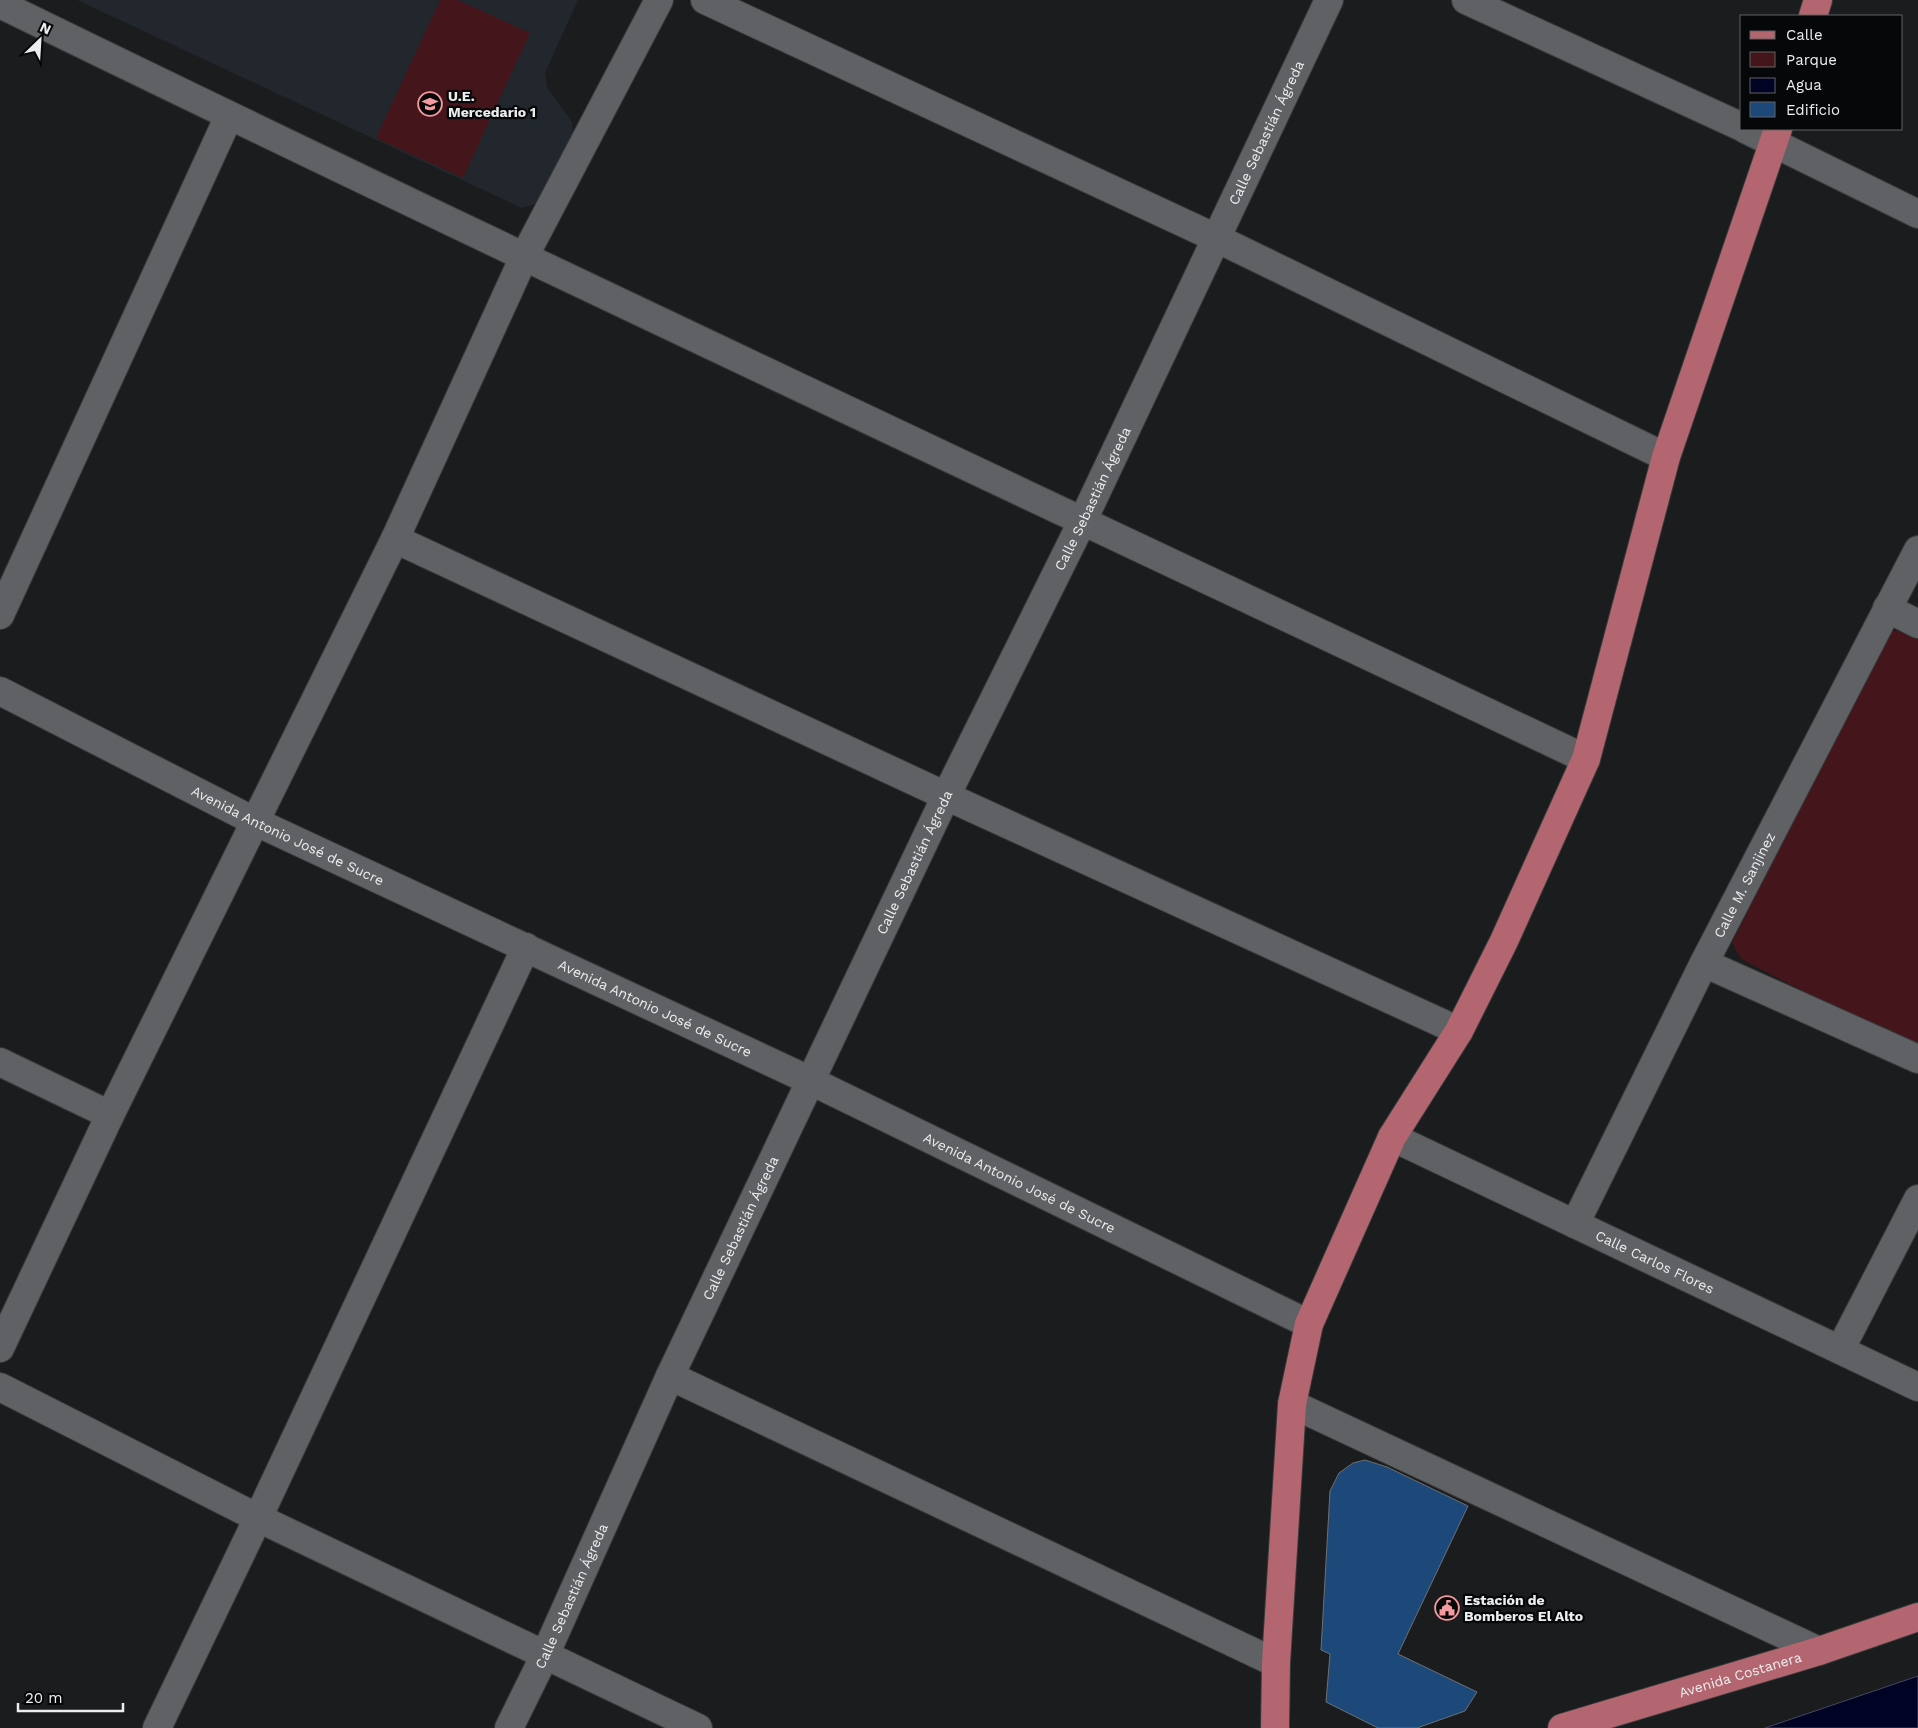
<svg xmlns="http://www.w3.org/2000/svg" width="1918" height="1728" font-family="'Work Sans',sans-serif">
	<rect width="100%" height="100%" fill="#1a1c1e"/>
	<!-- built -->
	<polygon fill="#21272d" points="77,0 578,0 545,73 547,87 572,122 573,135 540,203 522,208"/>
	<!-- green -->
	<g fill="#44161b">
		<polygon points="440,0 458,0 530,33 463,178 376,138"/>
		<polygon points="1905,628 1918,635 1918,1051 1741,959 1732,943 1887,633"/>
	</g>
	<!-- water -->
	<polygon fill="#000324" stroke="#464961" points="1918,1676 1918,1728 1765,1728"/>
	<!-- building -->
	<polygon fill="#1d497a" stroke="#6e7073" points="1365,1460 1387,1467 1468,1506 1398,1654 1477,1692 1465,1711 1417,1728 1378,1728 1326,1702 1330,1654 1321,1650 1330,1491 1339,1473 1353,1463"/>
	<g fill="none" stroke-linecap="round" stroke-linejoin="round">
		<!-- minor casing -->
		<g stroke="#383a3b" stroke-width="30">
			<g id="minor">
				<polyline points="705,0 1216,238 1666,457"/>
				<polyline points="1466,0 1742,127"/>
				<path d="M0,4C526,261 1057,508 1586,759"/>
				<polyline points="1745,129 1918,214"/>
				<polyline points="395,539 946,796 1459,1031"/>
				<polyline points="1887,608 1918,624"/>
				<polyline points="0,615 229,116"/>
				<path id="s1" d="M0,691L256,822L811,1081L1309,1324"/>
				<polyline points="1704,963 1918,1059"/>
				<polyline points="0,1062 110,1115"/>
				<path id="s2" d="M1392,1137L1918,1387"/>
				<path id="s3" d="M1575,1224L1704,963L1918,550"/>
				<polyline points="0,1348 110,1115 395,539 524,257 659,0"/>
				<polyline points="1840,1350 1918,1199"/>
				<polyline points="670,1376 1276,1663"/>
				<polyline points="0,1387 258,1518 698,1728"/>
				<polyline points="1292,1404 1819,1651"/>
				<polyline points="157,1728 258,1518 526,947"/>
				<path id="s4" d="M509,1728L545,1655L670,1376L946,796L1083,520L1329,0"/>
			</g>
		</g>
		<!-- major casing -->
		<g stroke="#383a3b" stroke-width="30">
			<g id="major">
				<polyline points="1813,16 1818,0"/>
				<polyline points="1275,1728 1276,1663 1292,1404 1309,1324 1392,1137 1459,1031 1504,941 1586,759 1666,457 1778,129"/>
				<path id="s5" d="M1562,1728L1819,1651L1918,1617"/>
			</g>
		</g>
		<!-- minor -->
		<use href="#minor" stroke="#5f6164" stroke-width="28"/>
		<!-- major -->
		<use href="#major" stroke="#b3666f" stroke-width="28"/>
	</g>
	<!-- icons -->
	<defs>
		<g id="school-ring" transform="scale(1.25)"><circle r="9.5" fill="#060708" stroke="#f49a9f" stroke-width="1.5"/><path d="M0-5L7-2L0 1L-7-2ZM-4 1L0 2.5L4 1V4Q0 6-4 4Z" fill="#f49a9f"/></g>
		<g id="civic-ring" transform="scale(1.25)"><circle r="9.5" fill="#060708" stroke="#f49a9f" stroke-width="1.5"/><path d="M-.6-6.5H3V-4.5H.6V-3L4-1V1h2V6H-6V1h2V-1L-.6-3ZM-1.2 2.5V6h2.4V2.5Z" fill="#f49a9f"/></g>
	</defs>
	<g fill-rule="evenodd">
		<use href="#school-ring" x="430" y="104"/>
		<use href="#civic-ring" x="1447" y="1608"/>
	</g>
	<g text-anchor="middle" stroke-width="4.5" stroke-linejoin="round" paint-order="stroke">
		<!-- poi labels -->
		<g font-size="14" font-weight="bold" fill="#ebedee" stroke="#060708" text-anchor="start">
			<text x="448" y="101">U.E.<tspan x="448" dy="16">Mercedario 1</tspan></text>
			<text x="1464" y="1605">Estación de<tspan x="1464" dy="16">Bomberos El Alto</tspan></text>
		</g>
		<!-- street labels -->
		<g font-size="14" fill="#ebedee" stroke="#060708">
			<text dy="5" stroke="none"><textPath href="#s4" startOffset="1766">Calle Sebastián Ágreda</textPath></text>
			<text dy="5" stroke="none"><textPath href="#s4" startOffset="1361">Calle Sebastián Ágreda</textPath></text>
			<text dy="5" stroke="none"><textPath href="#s1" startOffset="322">Avenida Antonio José de Sucre</textPath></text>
			<text dy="5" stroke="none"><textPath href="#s4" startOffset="956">Calle Sebastián Ágreda</textPath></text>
			<text dy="5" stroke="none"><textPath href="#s3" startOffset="379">Calle M. Sanjinez</textPath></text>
			<text dy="5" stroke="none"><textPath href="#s1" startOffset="728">Avenida Antonio José de Sucre</textPath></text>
			<text dy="5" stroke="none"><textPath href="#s1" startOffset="1132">Avenida Antonio José de Sucre</textPath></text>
			<text dy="5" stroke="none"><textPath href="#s4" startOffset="551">Calle Sebastián Ágreda</textPath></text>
			<text dy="5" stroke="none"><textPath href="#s2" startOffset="291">Calle Carlos Flores</textPath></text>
			<text dy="5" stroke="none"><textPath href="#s4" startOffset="146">Calle Sebastián Ágreda</textPath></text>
			<text dy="5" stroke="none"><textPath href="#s5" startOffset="186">Avenida Costanera</textPath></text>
		</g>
	</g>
	<!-- legend -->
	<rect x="1740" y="15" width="162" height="115" fill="#060708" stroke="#626364"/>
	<rect x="1750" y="31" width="25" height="8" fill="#b3666f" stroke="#626364"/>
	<text x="1786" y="40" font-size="15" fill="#ebedee">Calle</text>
	<rect x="1750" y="52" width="25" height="15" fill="#44161b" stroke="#626364"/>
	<text x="1786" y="65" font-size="15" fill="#ebedee">Parque</text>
	<rect x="1750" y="78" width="25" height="15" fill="#000324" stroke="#626364"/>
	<text x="1786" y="90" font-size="15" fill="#ebedee">Agua</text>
	<rect x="1750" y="102" width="25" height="15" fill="#1d497a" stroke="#626364"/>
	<text x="1786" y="115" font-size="15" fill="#ebedee">Edificio</text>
	<!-- north arrow -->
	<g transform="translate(40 40) rotate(25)" stroke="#060708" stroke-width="4" paint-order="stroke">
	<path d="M0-4L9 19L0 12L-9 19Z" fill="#ebedee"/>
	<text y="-8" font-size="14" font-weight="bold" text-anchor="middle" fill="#ebedee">N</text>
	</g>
	<!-- scale -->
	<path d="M18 1703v8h105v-8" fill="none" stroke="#ebedee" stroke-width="2.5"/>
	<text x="25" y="1703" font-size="15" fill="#ebedee" stroke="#060708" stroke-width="4" paint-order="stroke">20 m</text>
</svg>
